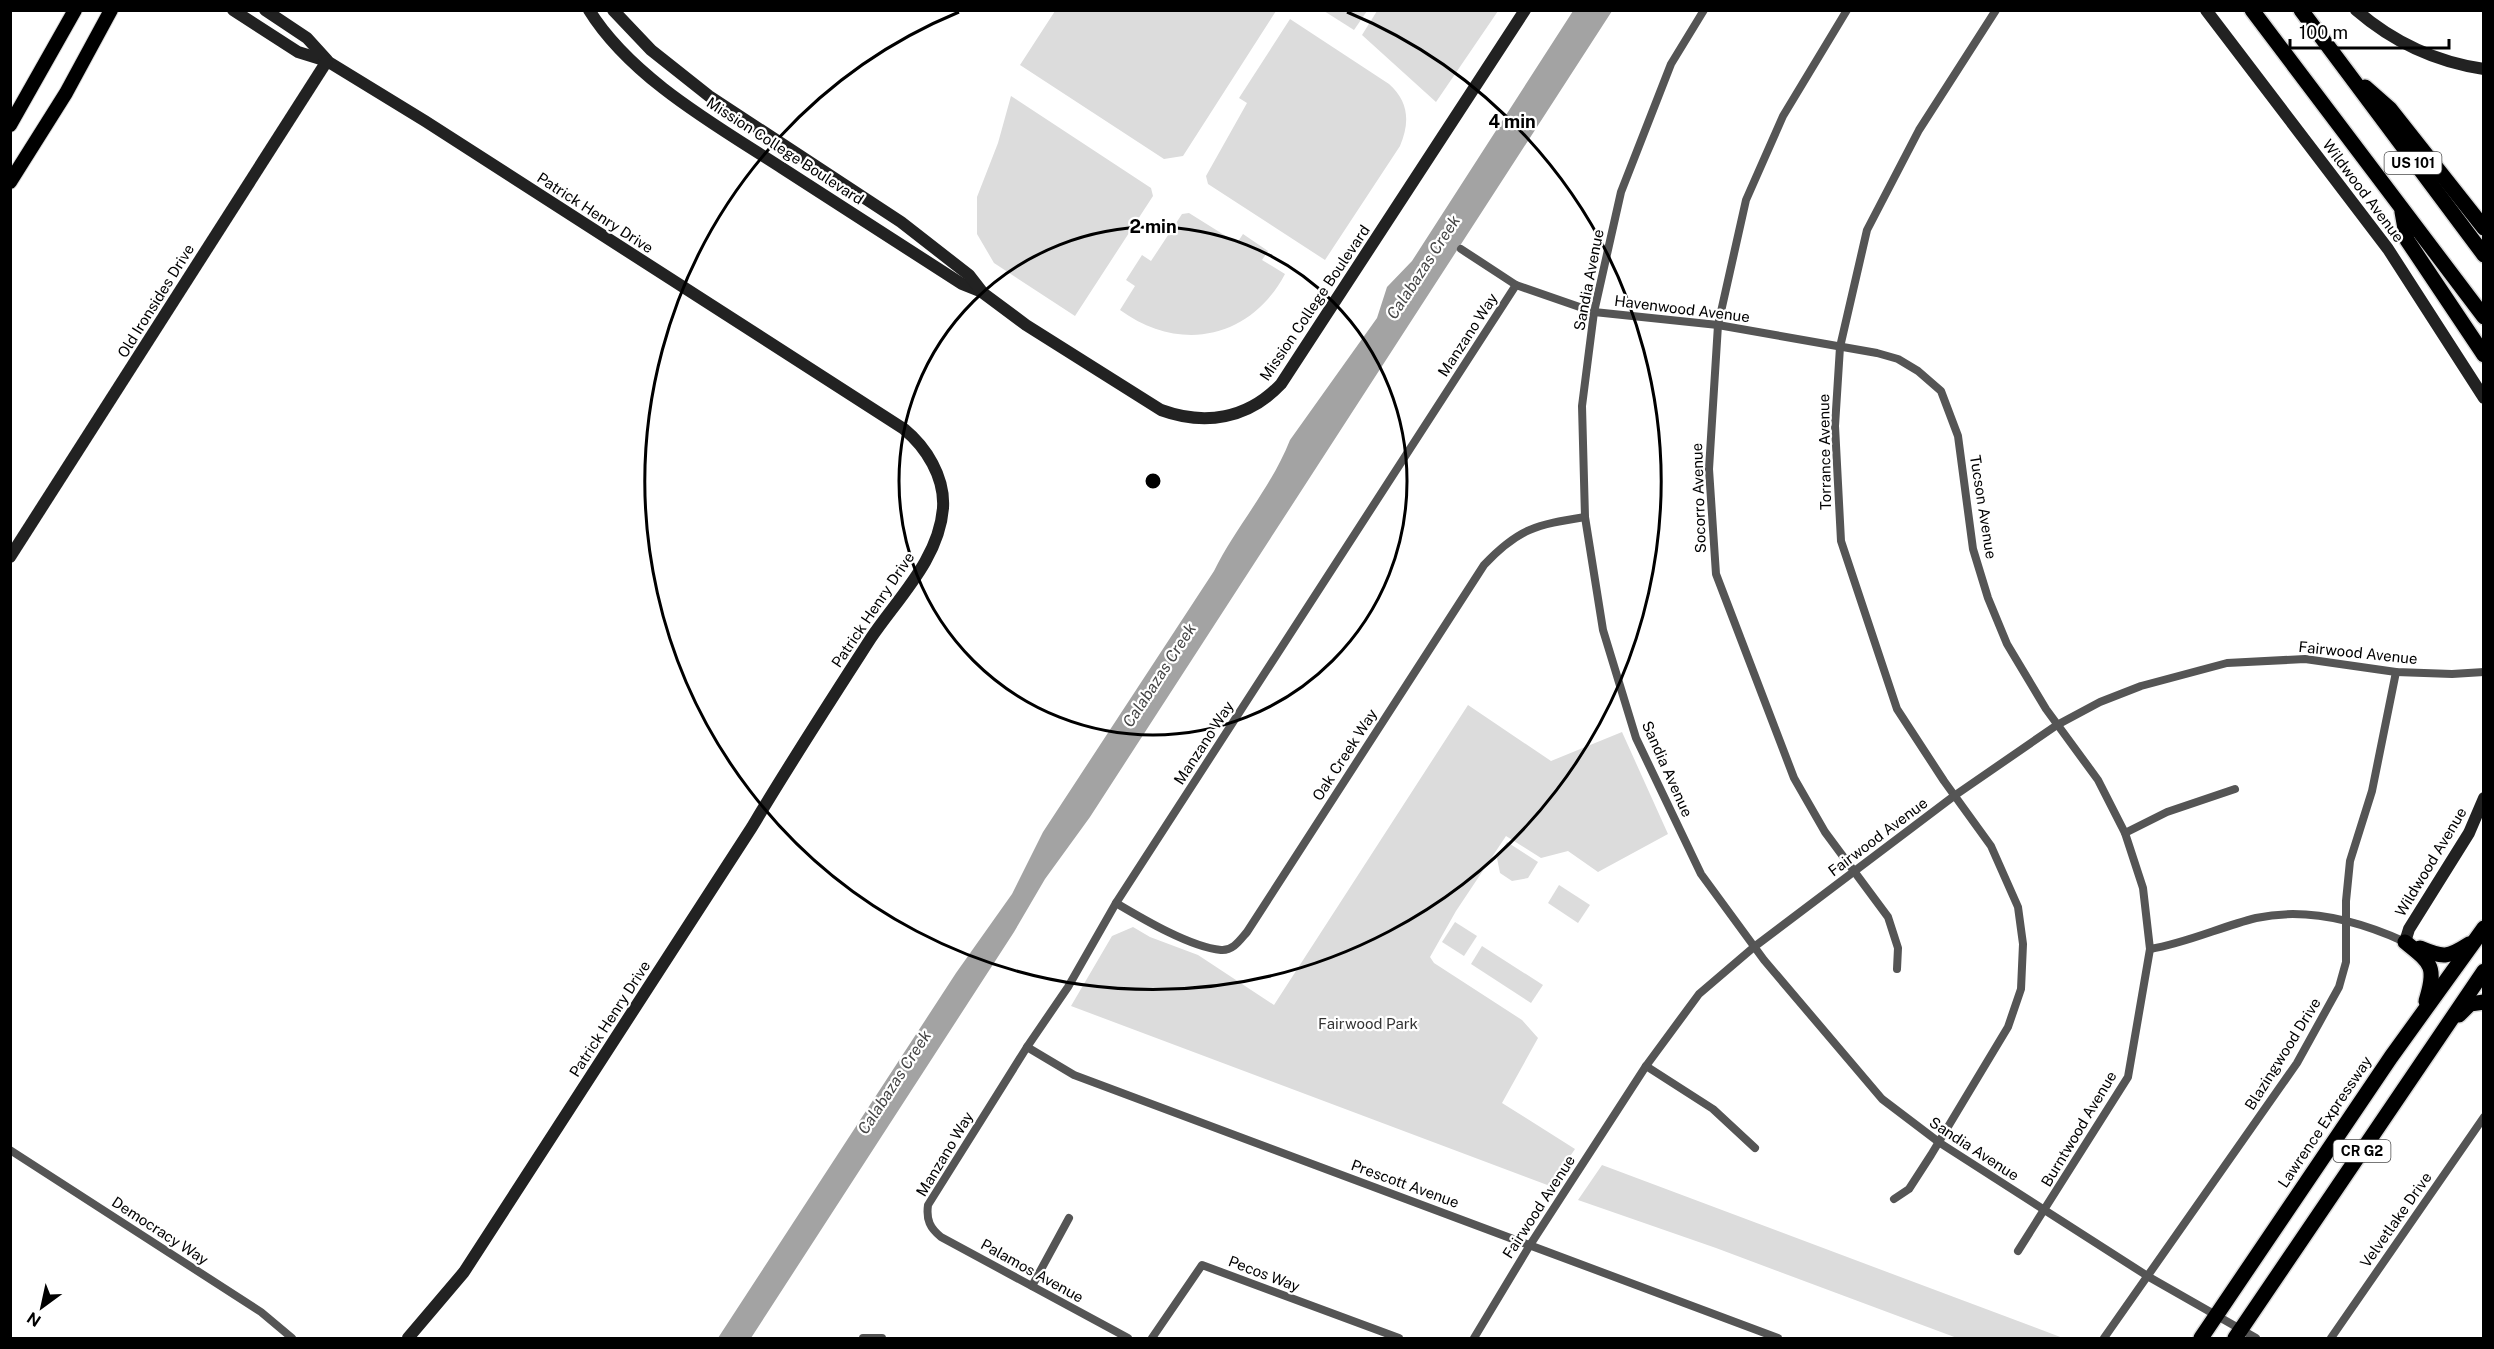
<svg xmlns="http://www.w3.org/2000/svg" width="2494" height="1349" font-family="'Public Sans',sans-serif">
	<rect width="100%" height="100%" fill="#fff"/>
	<!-- green -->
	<g fill="#dcdcdc">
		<polygon points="1055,11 1055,10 1276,11 1183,156 1164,159 1020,65"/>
		<polygon points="1324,11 1367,11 1354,30"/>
		<polygon points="1377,11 1377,10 1498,11 1436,102 1362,35"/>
		<path d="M1290,19L1389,84C1409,102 1410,122 1400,146L1325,260L1208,184L1206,176L1247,103L1239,98Z"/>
		<polygon points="1011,96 1151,188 1153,196 1075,316 994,263 977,234 977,197 998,143"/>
		<path d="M1189,213L1237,243L1243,234L1268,251L1262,260L1285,274C1250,340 1179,353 1120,310L1135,286L1126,280L1142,255L1151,261L1182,214Z"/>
		<polygon points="1468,705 1551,761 1622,732 1668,834 1598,872 1568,851 1541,858 1506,836 1456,911 1430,957 1434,963 1522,1020 1538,1038 1502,1103 1575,1149 1550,1186 1071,1006 1112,936 1133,927 1150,937 1198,955 1274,1005"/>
		<polygon points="1507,842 1538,862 1528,878 1512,881 1500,873 1497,858"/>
		<polygon points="1559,885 1590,905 1578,923 1548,903"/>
		<polygon points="1455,922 1477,936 1464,956 1442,942"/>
		<polygon points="1482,946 1543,985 1531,1003 1471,964"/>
		<polygon points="1602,1165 2063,1338 1957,1338 1716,1248 1578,1200"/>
	</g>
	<!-- water -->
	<path fill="#a3a3a3" d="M1573,11H1612L1090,817L1045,879L1014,932L751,1338H718L956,973L1012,894L1043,832L1214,571C1237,525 1271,488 1290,440L1377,318L1387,287L1412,261Z"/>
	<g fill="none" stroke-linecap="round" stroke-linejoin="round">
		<!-- primary casing -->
		<g stroke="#dbdbdb" stroke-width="16">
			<g id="primary">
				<polyline points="10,125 75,10"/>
				<polyline points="10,182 66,93 111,10"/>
			</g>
		</g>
		<!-- highway casing -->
		<g stroke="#dbdbdb" stroke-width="18">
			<g id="highway">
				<polyline points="2252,10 2484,317"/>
				<polyline points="2301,10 2484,255"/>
				<polyline points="2365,87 2390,109 2484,228"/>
				<polyline points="2402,212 2407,240 2484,355"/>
				<path d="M2405,942C2431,963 2437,966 2426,1001"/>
				<path d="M2420,948C2444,958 2447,958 2469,944"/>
				<polyline points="2459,1015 2470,1004 2484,1002"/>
				<polyline points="2201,1338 2391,1057 2484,928"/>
				<polyline points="2235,1338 2484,971"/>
			</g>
		</g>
		<!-- street -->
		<g stroke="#555" stroke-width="8">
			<polyline points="1704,10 1671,64 1621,192 1594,312 1582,406 1585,517 1603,630 1636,738 1701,874 1764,960 1882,1099 1940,1143 2149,1277 2256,1338"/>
			<polyline points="1847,10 1783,116 1746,200 1718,325 1709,469 1716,574 1794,778 1825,832 1888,917 1898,948 1897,969"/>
			<polyline points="1461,249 1516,285 1594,312 1718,325 1877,353 1898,359 1918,371 1941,391 1958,436 1973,549 1988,598 2007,644 2046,709 2098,780 2125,833 2143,888 2150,949 2128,1077 2018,1251"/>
			<polyline points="2125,833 2167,812 2235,789"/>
			<path d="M1116,903C1143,919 1190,947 1221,950C1233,951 1240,940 1247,932L1484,565C1519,528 1536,525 1585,517"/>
			<path d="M2150,949C2187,943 2220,927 2256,918C2306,907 2359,921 2405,942"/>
			<polyline points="1027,1047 1074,1075 1778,1338"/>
			<polyline points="1646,1066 1713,1109 1755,1148"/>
			<polyline points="10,1150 261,1312 292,1338"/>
			<polyline points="1894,1199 1909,1189 1931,1155 2008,1027 2021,989 2023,944 2018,907 1991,846 1944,781 1897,709 1841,541 1835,426 1840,347 1867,230 1919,130 1996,10"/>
			<polyline points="1032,1286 1069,1218"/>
			<polyline points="863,1338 882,1338"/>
			<path d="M1128,1338L941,1237C930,1228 926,1220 928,1205L1027,1047L1068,987L1116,903L1516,285"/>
			<polyline points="1152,1338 1202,1265 1399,1338"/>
			<polyline points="1474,1338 1530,1245 1646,1066 1699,994 1754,947 1954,796 2057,725 2100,702 2141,686 2227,663 2305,659 2396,672 2452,674 2484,672"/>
			<polyline points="2104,1338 2297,1063 2339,987 2346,962 2346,901 2350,861 2372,791 2396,672"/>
			<polyline points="2331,1338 2484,1117"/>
		</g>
		<!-- secondary -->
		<g stroke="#222" stroke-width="12">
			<path d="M233,10L298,52L327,61L425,121L904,429C926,447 945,477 943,508C939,559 898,598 871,638C831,700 790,763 752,827L464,1272L408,1338"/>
			<polyline points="265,10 307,38 327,60"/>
			<path d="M589,10C631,78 717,126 782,168C842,206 902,245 962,284L982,292"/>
			<path d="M613,10L651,50L709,96L901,222L969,275L983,293L1026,325L1161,410C1205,426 1248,419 1281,384L1525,10"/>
			<polyline points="2206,10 2388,249 2484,398"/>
			<path d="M2356,10C2393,42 2436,62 2484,69"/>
			<polyline points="10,557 327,61"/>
			<polyline points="2405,942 2409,929 2469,833 2484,798"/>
		</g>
		<!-- primary -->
		<use href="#primary" stroke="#000" stroke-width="14"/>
		<!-- highway -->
		<use href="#highway" stroke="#000" stroke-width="15"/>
	</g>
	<!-- distance rings -->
	<g fill="none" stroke="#000" stroke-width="3">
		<circle cx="1153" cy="481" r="254"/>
		<path d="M1347 12A508 508 0 1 1 959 12"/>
	</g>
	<g text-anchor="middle" stroke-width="4.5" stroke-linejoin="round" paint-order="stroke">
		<!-- shield labels -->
		<g fill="#fff" stroke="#4c4c4c" stroke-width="1.5">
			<rect x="2384.5" y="152" width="57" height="22" rx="4.5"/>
			<rect x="2333.5" y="1140" width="57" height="22" rx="4.5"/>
		</g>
		<g font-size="14" font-weight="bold" fill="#000">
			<text x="2413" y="168">US 101</text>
			<text x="2362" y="1156">CR G2</text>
		</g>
		<!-- street labels -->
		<g font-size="15" fill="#000" stroke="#fff">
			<text transform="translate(785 151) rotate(33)" y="5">Mission College Boulevard</text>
			<text transform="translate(2363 191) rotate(53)" y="5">Wildwood Avenue</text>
			<text transform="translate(595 213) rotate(33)" y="5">Patrick Henry Drive</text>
			<text transform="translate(1589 280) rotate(-79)" y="5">Sandia Avenue</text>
			<text transform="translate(156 301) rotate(-58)" y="5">Old Ironsides Drive</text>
			<text transform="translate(1315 303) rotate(-56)" y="5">Mission College Boulevard</text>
			<text transform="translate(1682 309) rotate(7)" y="5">Havenwood Avenue</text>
			<text transform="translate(1468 335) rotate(-57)" y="5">Manzano Way</text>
			<text transform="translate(1825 452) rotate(-91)" y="5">Torrance Avenue</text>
			<text transform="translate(1699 498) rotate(-92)" y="5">Socorro Avenue</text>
			<text transform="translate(1983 507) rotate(81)" y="5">Tucson Avenue</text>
			<text transform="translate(873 610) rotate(-56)" y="5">Patrick Henry Drive</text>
			<text transform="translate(2358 653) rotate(6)" y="5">Fairwood Avenue</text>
			<text transform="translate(1204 743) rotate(-57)" y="5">Manzano Way</text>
			<text transform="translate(1345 755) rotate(-57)" y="5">Oak Creek Way</text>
			<text transform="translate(1667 769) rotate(66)" y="5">Sandia Avenue</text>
			<text transform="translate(1878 837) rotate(-37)" y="5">Fairwood Avenue</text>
			<text transform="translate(2431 862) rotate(-59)" y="5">Wildwood Avenue</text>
			<text transform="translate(610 1019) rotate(-57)" y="5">Patrick Henry Drive</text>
			<text transform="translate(2283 1054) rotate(-58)" y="5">Blazingwood Drive</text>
			<text transform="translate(2325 1122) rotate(-56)" y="5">Lawrence Expressway</text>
			<text transform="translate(2079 1129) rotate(-59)" y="5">Burntwood Avenue</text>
			<text transform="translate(1974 1149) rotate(33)" y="5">Sandia Avenue</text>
			<text transform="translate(945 1154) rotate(-59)" y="5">Manzano Way</text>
			<text transform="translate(1405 1184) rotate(20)" y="5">Prescott Avenue</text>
			<text transform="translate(1539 1207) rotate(-57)" y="5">Fairwood Avenue</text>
			<text transform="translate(2396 1220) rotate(-55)" y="5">Velvetlake Drive</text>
			<text transform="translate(160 1231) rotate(33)" y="5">Democracy Way</text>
			<text transform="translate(1032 1271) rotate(29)" y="5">Palamos Avenue</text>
			<text transform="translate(1264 1274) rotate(21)" y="5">Pecos Way</text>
		</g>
		<!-- park labels -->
		<g font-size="15" fill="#333" stroke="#fff">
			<text x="1368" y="1029">Fairwood Park</text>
		</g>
		<!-- water labels -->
		<g font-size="16" font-style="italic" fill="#444" stroke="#fff">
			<text transform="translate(1423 267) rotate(-57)" y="6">Calabazas Creek</text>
			<text transform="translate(1159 675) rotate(-57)" y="6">Calabazas Creek</text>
			<text transform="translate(894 1082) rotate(-57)" y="6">Calabazas Creek</text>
		</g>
	</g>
	<circle cx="1153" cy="481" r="9" fill="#000" stroke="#fff" stroke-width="3"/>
	<g font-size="18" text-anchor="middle" font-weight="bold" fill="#000" stroke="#fff" stroke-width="4.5" stroke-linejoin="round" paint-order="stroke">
		<text x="1512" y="128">4 min</text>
		<text x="1153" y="233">2 min</text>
	</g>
	<!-- border -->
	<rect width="2494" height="1349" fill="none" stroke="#000000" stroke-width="24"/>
	<!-- north arrow -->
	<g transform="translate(42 1307) rotate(213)" stroke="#ffffff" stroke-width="4.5" paint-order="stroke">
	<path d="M0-4.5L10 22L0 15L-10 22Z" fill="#000000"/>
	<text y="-9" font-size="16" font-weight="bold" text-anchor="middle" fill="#000000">N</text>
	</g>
	<!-- scale -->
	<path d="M2290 39v9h159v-9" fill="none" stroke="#000000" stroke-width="3"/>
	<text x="2299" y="39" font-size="18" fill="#000000" stroke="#ffffff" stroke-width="4.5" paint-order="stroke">100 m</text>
</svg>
